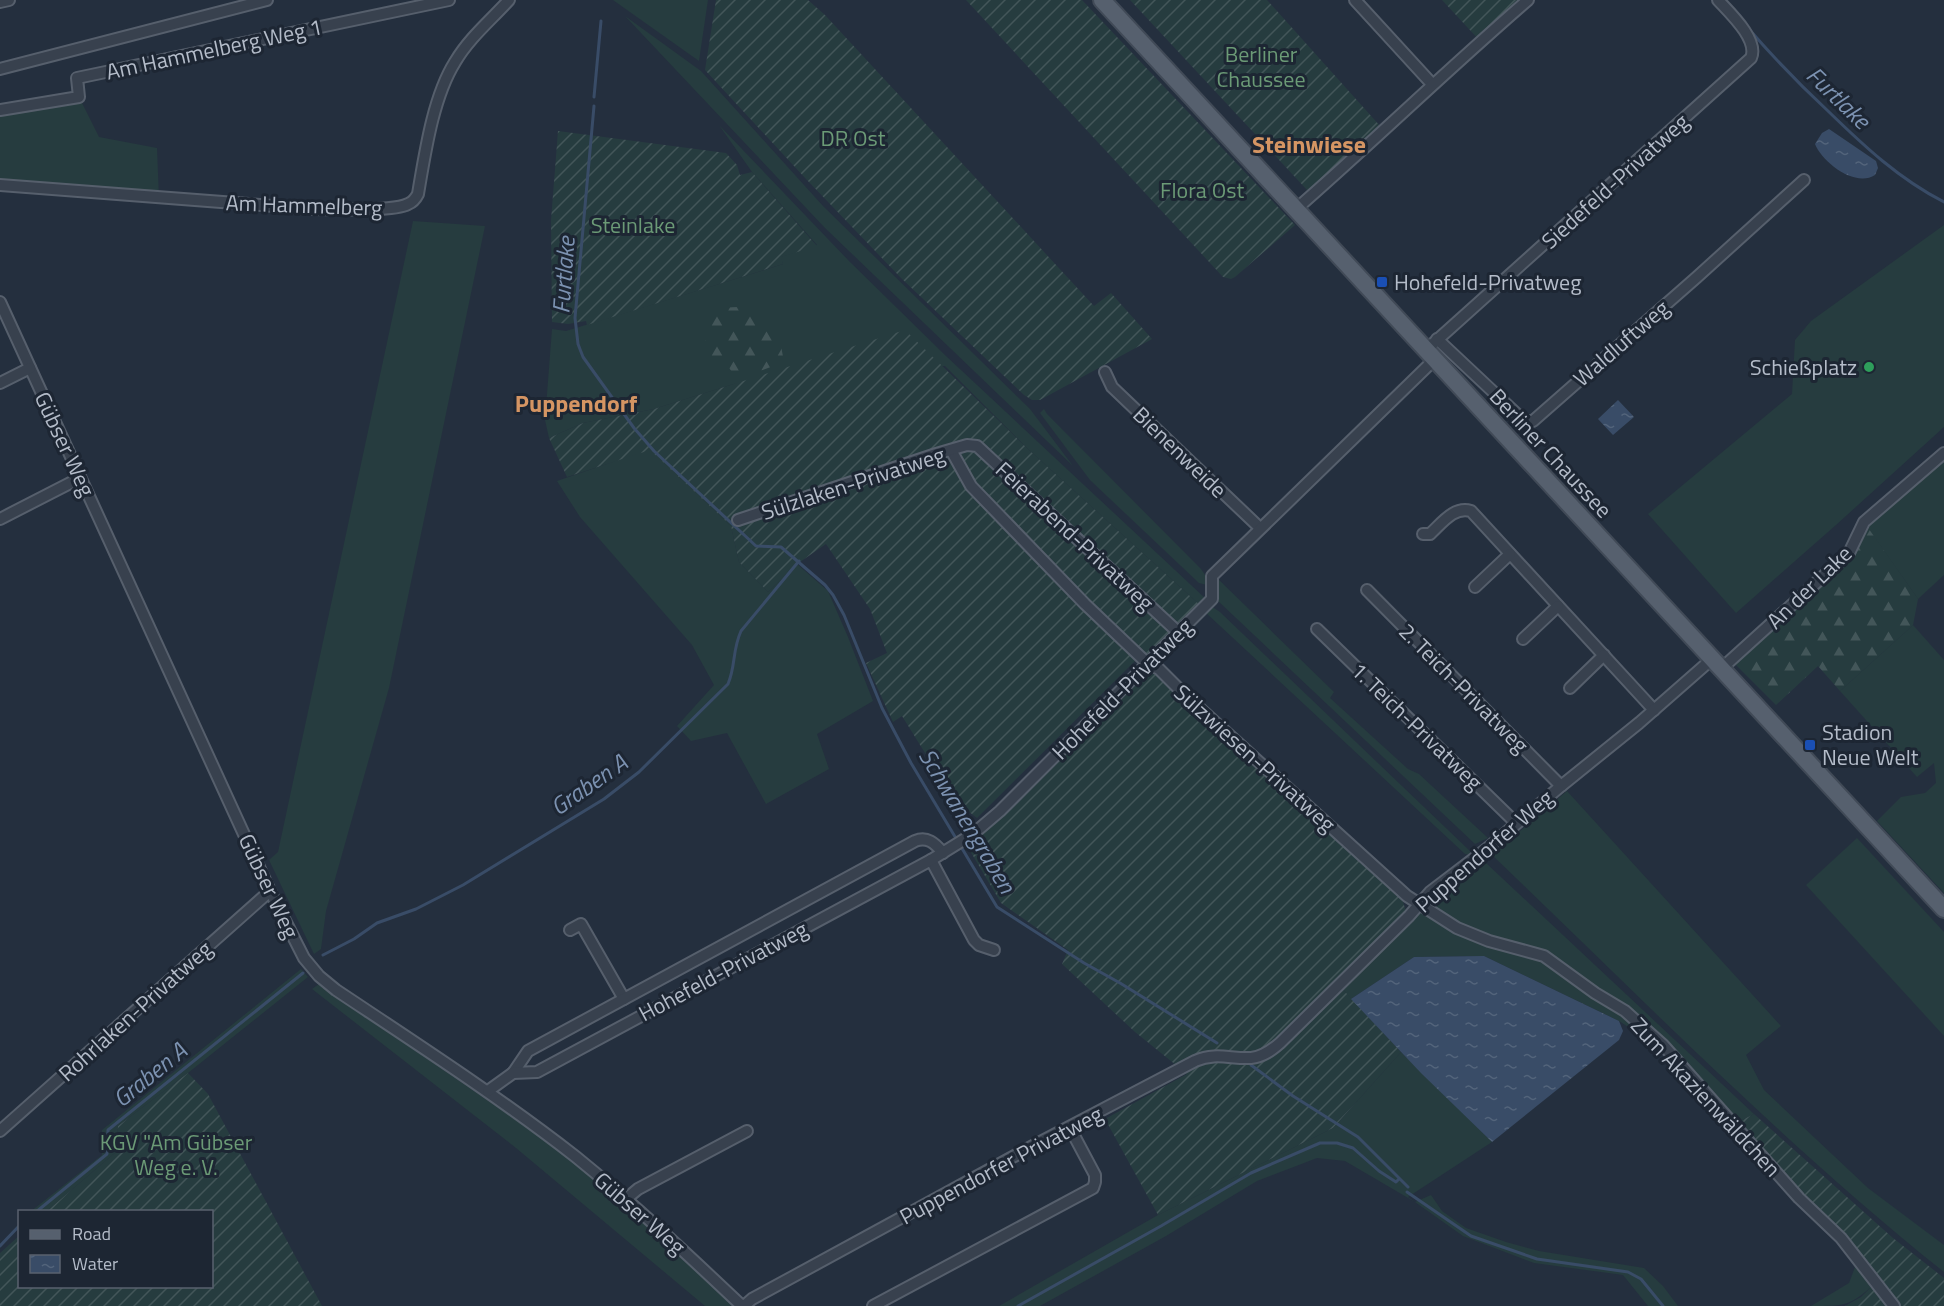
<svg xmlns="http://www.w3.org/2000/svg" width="1944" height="1306" font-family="'Titillium Web',sans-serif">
	<defs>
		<pattern id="forest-firs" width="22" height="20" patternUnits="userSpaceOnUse" patternTransform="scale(1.5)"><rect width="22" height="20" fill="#263c3f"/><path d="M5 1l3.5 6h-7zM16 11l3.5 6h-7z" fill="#435659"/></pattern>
		<pattern id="garden-furrows" width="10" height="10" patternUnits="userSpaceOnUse" patternTransform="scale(1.5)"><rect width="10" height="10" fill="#263c3f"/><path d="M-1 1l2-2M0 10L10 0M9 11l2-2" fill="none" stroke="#435659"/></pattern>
		<pattern id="water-ripples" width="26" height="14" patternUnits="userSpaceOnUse" patternTransform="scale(1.5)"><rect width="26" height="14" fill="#394c67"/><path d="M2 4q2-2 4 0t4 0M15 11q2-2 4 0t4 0" fill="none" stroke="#53647b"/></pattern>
	</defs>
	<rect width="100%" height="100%" fill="#242f3e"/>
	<!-- grass -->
	<g fill="#263c3f">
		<polygon points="613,0 708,0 699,61"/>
		<polygon points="625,16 701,71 823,206 1030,409 1073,466 825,228"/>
		<polygon points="79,97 99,137 157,148 159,198 0,185 0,110"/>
		<polygon points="719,125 849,261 946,356 1206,599 1201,606 1029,450 945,366 734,384 654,409 583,423 549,438 545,420 552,329 566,331 761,271 783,264 780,257 817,245 752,172"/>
		<polygon points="413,221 485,226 389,688 326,911 321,949 314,954 269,860 278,852"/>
		<polygon points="1944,225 1944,427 1836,525 1736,613 1648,514 1792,394 1795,340 1811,321"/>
		<polygon points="1044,409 1047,414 1201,569 1207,578 1207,585 1199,583 1090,480 1040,413"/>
		<polygon points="650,449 731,526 739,562 768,592 797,564 828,591 848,637 873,701 817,734 829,769 766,804 727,733 691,741 677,726 714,685 692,645 580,517 557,481"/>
		<polygon points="1944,462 1944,575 1918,599 1867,527"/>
		<polygon points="1216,577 1334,692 1330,698 1408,769 1419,774 1488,838 1475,844 1218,601"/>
		<polygon points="1211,606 1220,612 1470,851 1471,855 1465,854 1205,612"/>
		<polygon points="1913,625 1944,660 1944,893 1877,821 1901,797 1925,793 1936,783 1934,763 1917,777 1840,691"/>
		<path d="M1567,791L1781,1026L1746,1055L1764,1090L1868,1188L1944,1245V1272C1784,1144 1640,997 1492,855Z"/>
		<polygon points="1857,838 1944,932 1944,1036 1806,885"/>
		<polygon points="1478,862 1486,863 1754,1114 1740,1121 1753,1146 1663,1045 1639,1034 1619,1021 1484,956 1414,957 1351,999 1342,988 1416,917 1435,895"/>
		<polygon points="301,969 308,977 188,1073 118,1126 116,1152 47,1211 30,1212 102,1155 102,1130"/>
		<polygon points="319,984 541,1137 619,1199 729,1300 731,1306 705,1306 516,1148 312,989"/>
		<polygon points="1401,1052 1492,1142 1408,1197 1415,1202 1431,1195 1442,1211 1466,1228 1506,1242 1539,1251 1644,1268 1663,1286 1678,1306 1648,1306 1623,1275 1534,1263 1463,1236 1415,1202 1345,1161 1317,1158 1257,1181 1166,1236 1040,1306 999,1306 1158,1215 1333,1128"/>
		<path d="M1858,1259L1877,1282C1849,1306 1848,1306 1811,1306L1849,1283Z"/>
	</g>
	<!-- forest -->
	<g fill="url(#forest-firs)">
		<polygon points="760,306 763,329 779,335 784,362 749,375 732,372 722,358 700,358 716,308"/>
		<polygon points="1864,522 1918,599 1913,625 1840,691 1818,666 1776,705 1732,661 1849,553"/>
	</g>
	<!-- garden -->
	<g fill="url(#garden-furrows)">
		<polygon points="716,0 808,0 825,15 1094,306 1111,293 1152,339 1040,400 1032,400 1024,395 901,278 806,179 705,70"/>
		<polygon points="966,0 1082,0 1295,225 1235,277 1231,279 1223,277"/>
		<polygon points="1130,0 1267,0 1381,127 1308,191"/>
		<polygon points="1442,0 1528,0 1481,42"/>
		<polygon points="558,131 726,153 737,165 740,175 752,172 817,246 781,257 783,264 587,325 586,321 568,324 552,322 551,220"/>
		<polygon points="905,330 1029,450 1201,606 1150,654 1136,660 977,818 955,801 902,716 893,722 866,663 887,653 870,609 826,544 797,564 768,592 739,562 731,526 650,450 567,477 549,438 583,423 654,409"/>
		<polygon points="1148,670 1153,670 1402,899 1406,911 1335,981 1401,1052 1333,1128 1158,1215 1105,1119 1187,1074 1135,1032 1062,964 1068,950 1001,903 966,844 991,827"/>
		<polygon points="188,1073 208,1094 322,1306 0,1306 0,1253 19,1236 20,1286 212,1286 212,1212 47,1211 116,1152 118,1126"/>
		<polygon points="1754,1114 1893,1238 1944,1278 1944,1306 1845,1306 1861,1297 1876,1282 1753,1146 1740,1121"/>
	</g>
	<!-- water -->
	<g fill="url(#water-ripples)">
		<path d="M1829,129L1876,161L1878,168L1875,175C1855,188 1822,162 1815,144L1822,133Z"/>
		<polygon points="1618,400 1634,417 1613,435 1598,419"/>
		<polygon points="1484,956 1619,1021 1623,1031 1619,1040 1492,1142 1421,1073 1351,999 1414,957"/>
	</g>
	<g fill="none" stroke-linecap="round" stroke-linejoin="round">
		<!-- stream -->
		<g stroke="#394c67" stroke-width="3">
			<path d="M1748,28C1774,58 1800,85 1828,111C1864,146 1899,179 1944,202"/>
			<polyline points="594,97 601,21"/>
			<polyline points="594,106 575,318 578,344 583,357 634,428 654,451 756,546 781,547 825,585 833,595 844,615 882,708 911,763 997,907 1084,963 1120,983 1217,1043"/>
			<path d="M323,955L354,939L377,923L416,909L463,885L604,799L639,772L728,684C736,665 732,651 741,631L799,561"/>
			<polyline points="1251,1065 1293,1096 1358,1137 1408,1187"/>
			<polyline points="1407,1192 1471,1236 1537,1259 1628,1272 1641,1279 1663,1306"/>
			<polyline points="36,1212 107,1154 108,1130 303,973"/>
			<polyline points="0,1246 20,1225"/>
			<polyline points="1018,1306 1161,1226 1251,1173 1320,1143 1337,1143 1353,1148 1379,1171 1396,1182 1399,1179"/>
		</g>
		<!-- street casing -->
		<g stroke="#565f6c" stroke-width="14">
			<g id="street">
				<polyline points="1355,0 1432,84"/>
				<polyline points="0,2 9,0"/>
				<polyline points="0,69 267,0"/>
				<polyline points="0,110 79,97 77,78 449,0"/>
				<path d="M0,185L313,209C333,209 393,212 408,204C413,202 416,198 418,194C425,153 433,97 455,62C469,38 491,20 509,0"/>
				<path d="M1295,210C1374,141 1449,68 1528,0"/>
				<path d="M0,302L270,891L304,958L319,976L336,990C417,1044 499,1097 576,1157C634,1204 688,1255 742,1306"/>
				<polyline points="1437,339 1520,417 1526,421 1533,421 1697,277 1804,180"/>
				<path d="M1426,350L1751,58C1759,40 1730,13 1718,0"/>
				<polyline points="1105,372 1112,387 1260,528"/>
				<polyline points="0,383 30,368"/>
				<polyline points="951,450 971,486 1085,604 1148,664 1159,669 1185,695 1407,896 1457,928 1489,941 1544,956 1595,993 1625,1011 1663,1045 1799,1198 1841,1238 1894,1306"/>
				<polyline points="0,519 80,478"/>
				<polyline points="738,520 936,454 967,445 977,446 1179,633"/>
				<path d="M1423,534H1430C1442,523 1454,506 1471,511L1654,710"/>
				<polyline points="1475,587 1510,554"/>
				<polyline points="1367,590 1561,786"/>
				<polyline points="1317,629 1516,823"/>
				<polyline points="1523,639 1558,606"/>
				<polyline points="1721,669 1849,553 1864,522 1944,453"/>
				<polyline points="1570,688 1604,655"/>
				<polyline points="931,860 974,940 979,945 994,950"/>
				<polyline points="570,930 581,924 624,999"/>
				<path d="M513,1073L528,1051L915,841C927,836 935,843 943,853"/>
				<polyline points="488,1091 513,1073 537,1072 931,860 973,834 1000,811 1212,599 1212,576 1434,360"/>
				<polyline points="0,1131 270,891"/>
				<polyline points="626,1199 638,1189 747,1131"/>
				<path d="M744,1306L752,1299L1031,1147L1195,1061C1216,1052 1230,1059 1251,1058C1263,1057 1272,1050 1280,1043L1409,916L1430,892L1489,847L1561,786L1639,723L1712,659"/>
				<polyline points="873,1306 1093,1188 1095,1182 1095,1175 1070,1128"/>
			</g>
		</g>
		<!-- primary casing -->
		<g stroke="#414a57" stroke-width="20">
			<polyline id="primary" points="1102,0 1944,909"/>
		</g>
		<!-- street -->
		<use href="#street" stroke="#38414e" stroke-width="10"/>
		<!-- primary -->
		<use href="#primary" stroke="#56606e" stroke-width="16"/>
	</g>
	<!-- markers -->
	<g fill="#1a4fb4" stroke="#1d2633" stroke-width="2">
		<rect x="1376" y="276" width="12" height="12" rx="3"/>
		<rect x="1804" y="739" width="12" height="12" rx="3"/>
	</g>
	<circle fill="#2e9e5b" stroke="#1d2633" stroke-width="2" cx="1869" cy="367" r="6"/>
	<g text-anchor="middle" stroke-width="6" stroke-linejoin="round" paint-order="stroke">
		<!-- street labels -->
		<g font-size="22" fill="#b4bcc9" stroke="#1d2633">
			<text transform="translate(214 49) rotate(-12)" y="8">Am Hammelberg Weg 1</text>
			<text transform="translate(1615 181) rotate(-42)" y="8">Siedefeld-Privatweg</text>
			<text transform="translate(304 205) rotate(2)" y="8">Am Hammelberg</text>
			<text transform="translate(1621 343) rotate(-41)" y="8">Waldluftweg</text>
			<text transform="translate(65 444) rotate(65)" y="8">Gübser Weg</text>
			<text transform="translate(1180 452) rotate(44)" y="8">Bienenweide</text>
			<text transform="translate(1551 453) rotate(47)" y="8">Berliner Chaussee</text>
			<text transform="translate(853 483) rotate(-18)" y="8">Sülzlaken-Privatweg</text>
			<text transform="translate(1075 536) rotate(43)" y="8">Feierabend-Privatweg</text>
			<text transform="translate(1809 587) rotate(-44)" y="8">An der Lake</text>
			<text transform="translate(1464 688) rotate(45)" y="8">2. Teich-Privatweg</text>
			<text transform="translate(1122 689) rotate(-45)" y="8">Hohefeld-Privatweg</text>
			<text transform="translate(1417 726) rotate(44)" y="8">1. Teich-Privatweg</text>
			<text transform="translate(1255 758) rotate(42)" y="8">Sülzwiesen-Privatweg</text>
			<text transform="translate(1484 851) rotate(-41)" y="8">Puppendorfer Weg</text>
			<text transform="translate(269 886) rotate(65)" y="8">Gübser Weg</text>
			<text transform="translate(723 971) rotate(-28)" y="8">Hohefeld-Privatweg</text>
			<text transform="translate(135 1011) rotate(-42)" y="8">Rohrlaken-Privatweg</text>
			<text transform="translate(1706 1097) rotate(47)" y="8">Zum Akazienwäldchen</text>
			<text transform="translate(1001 1165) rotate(-28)" y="8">Puppendorfer Privatweg</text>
			<text transform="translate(640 1213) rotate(41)" y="8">Gübser Weg</text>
		</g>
		<!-- park labels -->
		<g font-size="22" fill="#6b9a76" stroke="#1d2633">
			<text x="1261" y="62">Berliner<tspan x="1261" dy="25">Chaussee</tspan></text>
			<text x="853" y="146">DR Ost</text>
			<text x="1202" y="198">Flora Ost</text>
			<text x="633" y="233">Steinlake</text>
			<text x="176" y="1150">KGV "Am Gübser<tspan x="176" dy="25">Weg e. V.</tspan></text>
		</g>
		<!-- poi labels -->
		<g font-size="22" fill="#b4bcc9" stroke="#1d2633" text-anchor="start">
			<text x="1394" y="290">Hohefeld-Privatweg</text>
			<text x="1857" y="375" text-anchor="end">Schießplatz</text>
			<text x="1822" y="740">Stadion<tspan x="1822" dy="25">Neue Welt</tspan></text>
		</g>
		<!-- water labels -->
		<g font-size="24" font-style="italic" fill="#7c92b1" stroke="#1d2633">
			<text transform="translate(1838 98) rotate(44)" y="8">Furtlake</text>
			<text transform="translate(564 275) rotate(-86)" y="8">Furtlake</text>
			<text transform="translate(589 785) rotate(-35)" y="8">Graben A</text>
			<text transform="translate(967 821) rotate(59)" y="8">Schwanengraben</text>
			<text transform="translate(150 1075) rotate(-39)" y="8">Graben A</text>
		</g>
		<!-- neighbourhood labels -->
		<g font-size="24" font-weight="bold" fill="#d59563" stroke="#1d2633">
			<text x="1309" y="153">Steinwiese</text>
			<text x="576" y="412">Puppendorf</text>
		</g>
	</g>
	<!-- legend -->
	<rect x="18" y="1210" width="195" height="78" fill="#1d2633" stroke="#59626f" stroke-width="1.5"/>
	<rect x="30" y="1230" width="30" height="9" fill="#56606e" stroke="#59626f" stroke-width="1.5"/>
	<text x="72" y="1240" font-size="18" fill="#b4bcc9">Road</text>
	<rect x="30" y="1255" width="30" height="18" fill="url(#water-ripples)" stroke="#59626f" stroke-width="1.5"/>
	<text x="72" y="1270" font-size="18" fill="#b4bcc9">Water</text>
</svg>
